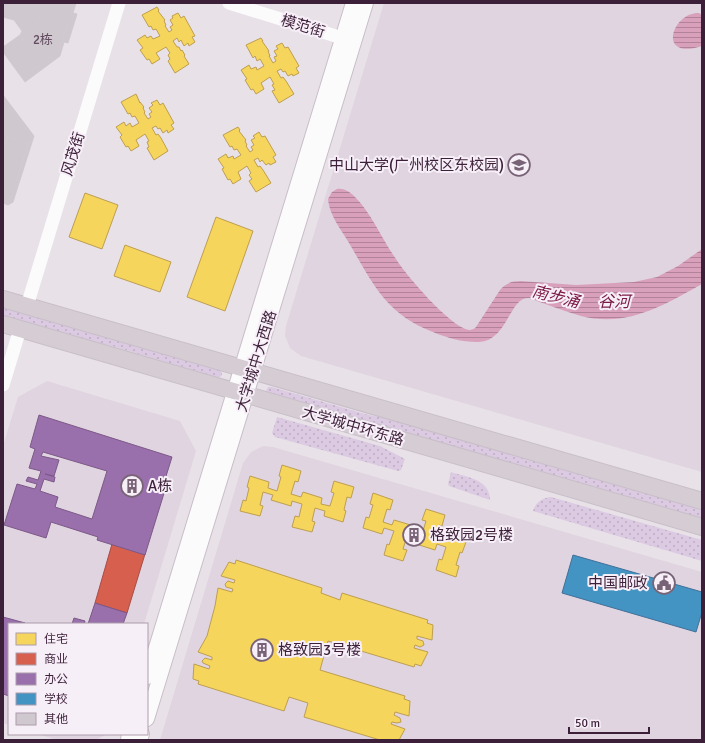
<svg xmlns="http://www.w3.org/2000/svg" width="705" height="743" font-family="Signika,'Noto Sans SC',sans-serif">
	<defs>
		<pattern id="grass-dots" width="8" height="8" patternUnits="userSpaceOnUse"><rect width="8" height="8" fill="#dbcae2"/><path d="M2 2h.1M6 6h.1" fill="none" stroke="#bdadc3" stroke-width="1.8" stroke-linecap="round"/></pattern>
		<pattern id="water-rules" width="6" height="5" patternUnits="userSpaceOnUse"><rect width="6" height="5" fill="#d9a0bb"/><path d="M0 2.5h6" fill="none" stroke="#b18299"/></pattern>
	</defs>
	<rect width="100%" height="100%" fill="#e8e2e8"/>
	<!-- built -->
	<g fill="#dfd4e0">
		<polygon points="384,3 702,3 702,472 301,356 290,348 285,336 286,326"/>
		<polygon points="47,381 180,421 196,451 144,624 9,624 9,725 3,723 3,446 18,397"/>
		<polygon points="263,446 273,447 702,572 702,740 160,740 243,463 251,452"/>
		<polygon points="38,734 107,734 96,740 57,740"/>
	</g>
	<!-- grass -->
	<g fill="url(#grass-dots)">
		<polygon points="3,306 221,370 222,375 220,377 217,377 112,346 69,337 3,318"/>
		<polygon points="268,387 272,387 365,414 417,425 702,508 702,520 267,393 266,391"/>
		<polygon points="277,417 380,446 405,459 401,470 398,471 275,437 272,433"/>
		<path d="M451,472C466,477 490,479 490,500L449,486L448,484Z"/>
		<path d="M551,497L702,540V561L533,511C536,502 542,498 551,497Z"/>
	</g>
	<!-- water -->
	<g fill="url(#water-rules)">
		<path d="M699,13L702,15V46C656,61 672,12 699,13Z"/>
		<path d="M337,189C345,188 351,193 356,198C371,213 383,241 396,259C405,274 453,330 470,330C473,329 474,329 476,327L500,290C506,283 512,281 521,281L576,285L634,282L657,277L678,266L702,249V284C664,305 627,328 581,316C564,311 546,304 529,298C509,296 508,343 477,342C462,342 447,338 433,332C386,314 373,284 349,243C342,231 329,215 328,199L332,192Z"/>
	</g>
	<!-- homes -->
	<g fill="#f6d55c" stroke="#be9e51">
		<polygon points="157,7 159,10 158,11 165,20 164,21 166,25 165,26 169,32 172,30 170,27 173,25 170,20 173,18 172,16 178,13 181,18 184,16 195,36 192,37 195,42 189,46 188,43 184,46 181,40 179,42 177,38 173,41 177,47 179,47 181,51 182,50 185,55 184,56 189,64 175,73 168,61 170,59 168,55 170,53 166,47 156,53 160,59 152,64 149,59 147,60 140,50 143,48 137,40 145,35 147,38 151,36 153,39 160,36 156,29 153,30 151,26 149,27 142,15"/>
		<polygon points="261,38 263,41 262,41 269,51 268,51 270,56 269,56 273,63 276,61 274,57 277,56 274,51 278,49 276,46 282,43 285,48 288,47 299,66 296,68 299,73 293,76 292,74 288,76 285,71 283,72 281,69 277,71 281,78 283,77 286,81 294,94 279,103 272,91 275,90 272,85 274,84 270,77 261,83 264,89 256,94 253,89 251,90 245,80 247,79 241,70 249,65 251,69 256,67 257,70 264,66 260,59 257,61 255,56 253,58 246,45"/>
		<polygon points="136,94 140,103 140,102 144,107 143,108 145,112 144,113 148,119 151,117 149,114 152,112 149,108 153,105 151,103 157,100 160,105 163,103 174,123 171,125 174,129 168,133 167,130 163,133 160,128 158,129 156,126 152,128 156,135 158,134 161,138 168,151 154,160 147,148 149,147 147,142 149,141 145,134 136,140 139,146 131,151 128,146 126,147 120,137 122,135 116,127 124,122 126,126 130,123 132,127 139,123 135,116 132,117 130,113 128,114 121,102"/>
		<polygon points="238,127 240,130 239,131 246,140 245,141 247,145 246,146 250,152 253,150 251,147 254,145 251,140 255,138 253,136 259,132 262,137 265,136 276,155 273,157 276,162 270,165 269,163 266,165 262,160 260,162 258,158 254,160 258,167 260,166 263,170 271,183 256,192 249,181 252,179 249,175 251,173 247,166 238,172 241,179 233,184 230,179 228,180 222,169 224,168 218,159 226,154 228,158 233,156 234,159 241,155 237,149 234,150 232,146 230,147 223,135"/>
		<polygon points="85,193 118,205 102,249 69,237"/>
		<polygon points="216,217 253,231 225,311 187,297"/>
		<polygon points="125,245 171,262 160,292 114,276"/>
		<polygon points="282,465 301,471 298,482 295,481 291,494 301,497 303,492 322,498 321,504 330,506 334,493 331,492 334,481 354,487 351,498 347,497 344,510 346,511 343,522 324,516 325,511 315,508 312,521 315,522 312,532 292,527 295,516 299,517 302,504 292,501 291,506 271,500 273,495 263,492 260,505 263,506 260,516 240,511 243,500 246,501 249,488 247,487 250,476 269,482 268,488 277,491 281,477 279,476"/>
		<polygon points="373,493 393,500 390,510 387,509 383,522 392,525 394,520 414,526 412,531 422,534 426,521 422,520 426,509 445,515 442,526 439,525 435,538 445,541 446,536 466,542 462,553 460,552 456,565 459,566 456,577 436,570 439,559 442,560 446,547 437,544 435,550 416,544 417,539 407,536 403,549 407,550 403,561 384,555 387,544 389,545 394,531 384,528 382,534 363,528 366,517 369,518 373,505 370,504"/>
		<polygon points="236,560 322,588 321,593 340,600 342,593 428,620 427,623 433,625 432,640 417,636 417,639 423,641 424,645 420,647 415,645 414,648 428,652 421,666 415,664 414,667 328,641 320,670 405,696 404,699 410,701 409,716 395,712 394,715 400,718 401,722 397,723 392,722 391,724 405,729 399,740 380,740 304,717 308,703 289,697 284,711 198,684 199,681 193,679 194,664 209,669 210,666 203,663 202,661 205,658 212,660 212,657 198,652 207,636 215,606 218,588 232,592 233,589 226,587 225,584 228,581 234,583 235,580 221,576 229,562 235,564"/>
	</g>
	<!-- shops -->
	<polygon fill="#d6604d" stroke="#a84c47" points="112,544 145,554 127,613 95,603"/>
	<!-- offices -->
	<g fill="#9970ab" stroke="#7d5888" fill-rule="evenodd">
		<path d="M39,415L172,457L162,489L165,490L145,555L97,540L98,537L51,522L46,538L4,525L17,484L35,489L37,484L26,481L28,477L38,480L41,471L29,468L35,449L30,447ZM43,452L107,471L92,519L55,507L58,497L40,491L44,479L54,482L55,477L45,474L54,476L59,460L41,456Z"/>
		<polygon points="95,603 127,613 123,624 88,624"/>
		<polygon points="3,617 25,623 9,624 9,696 3,694"/>
		<polygon points="74,618 85,621 84,624 72,624"/>
	</g>
	<!-- schools -->
	<polygon fill="#4393c3" stroke="#417099" points="573,555 702,592 702,612 696,632 562,593"/>
	<!-- building -->
	<g fill="#cfc9cf" stroke="#d1cbd1">
		<polygon points="3,3 14,3 10,19 3,17"/>
		<polygon points="14,3 43,3 34,32 14,46 32,71 59,50 74,3 76,3 73,13 77,14 68,43 64,42 60,56 25,82 3,52 3,47 20,35 22,31 14,20 10,19"/>
		<polygon points="43,3 74,3 59,50 32,71 14,46 34,32"/>
		<polygon points="3,95 34,136 13,202 8,205 3,203 3,197 10,200 31,136 3,99"/>
		<polygon points="3,99 31,136 28,144 8,137 6,133 3,135"/>
		<polygon points="6,133 8,136 6,144 3,143 3,135"/>
		<polygon points="8,137 28,144 10,200 3,197 3,143 6,144"/>
	</g>
	<g fill="none" stroke-linecap="round" stroke-linejoin="round">
		<!-- secondary casing -->
		<g stroke="#c8bec8" stroke-width="16">
			<g id="secondary">
				<polyline points="147,677 353,3"/>
				<polyline points="147,719 366,3"/>
				<polyline points="128,740 129,734"/>
				<polyline points="140,740 142,734"/>
			</g>
		</g>
		<!-- primary casing -->
		<g stroke="#c9bfc8" stroke-width="18">
			<g id="primary">
				<polyline points="3,299 702,501"/>
				<polyline points="3,324 702,527"/>
			</g>
		</g>
		<!-- tertiary -->
		<g stroke="#fcfbfc" stroke-width="13">
			<polyline points="229,3 352,41"/>
			<polyline points="27,306 119,3"/>
			<polyline points="3,385 20,329"/>
		</g>
		<!-- secondary -->
		<use href="#secondary" stroke="#fcfbfc" stroke-width="14"/>
		<!-- primary -->
		<use href="#primary" stroke="#d5ccd4" stroke-width="16"/>
	</g>
	<!-- icons -->
	<defs>
		<g id="university-ring" transform="scale(1.15)"><circle r="9.5" fill="#f7eff8" stroke="#786376" stroke-width="1.5"/><path d="M0-5L7-2L0 1L-7-2ZM-4 1L0 2.5L4 1V4Q0 6-4 4Z" fill="#786376"/></g>
		<g id="building-ring" transform="scale(1.15)"><circle r="9.5" fill="#f7eff8" stroke="#786376" stroke-width="1.5"/><path d="M-4-6H4V6H1V3H-1V6H-4ZM-2.5-4.3h1.7v1.8h-1.7ZM.8-4.3h1.7v1.8H.8ZM-2.5-1h1.7V.8h-1.7ZM.8-1h1.7V.8H.8Z" fill="#786376"/></g>
		<g id="civic-ring" transform="scale(1.15)"><circle r="9.5" fill="#f7eff8" stroke="#786376" stroke-width="1.5"/><path d="M-.6-6.5H3V-4.5H.6V-3L4-1V1h2V6H-6V1h2V-1L-.6-3ZM-1.2 2.5V6h2.4V2.5Z" fill="#786376"/></g>
	</defs>
	<g fill-rule="evenodd">
		<use href="#university-ring" x="519" y="165"/>
		<use href="#building-ring" x="132" y="486"/>
		<use href="#building-ring" x="414" y="535"/>
		<use href="#civic-ring" x="664" y="583"/>
		<use href="#building-ring" x="262" y="650"/>
	</g>
	<g text-anchor="middle" stroke-width="4" stroke-linejoin="round" paint-order="stroke">
		<!-- number labels -->
		<g font-size="13" fill="#624b5f">
			<text x="43" y="44">2栋</text>
		</g>
		<!-- street labels -->
		<g font-size="15" fill="#3c1f38" stroke="#f7eff8">
			<text transform="translate(303 26) rotate(17)" y="5">模范街</text>
			<text transform="translate(73 154) rotate(-73)" y="5">风茂街</text>
			<text transform="translate(256 361) rotate(-73)" y="5">大学城中大西路</text>
			<text transform="translate(353 426) rotate(16)" y="5">大学城中环东路</text>
		</g>
		<!-- poi labels -->
		<g font-size="15" fill="#3c1f38" stroke="#f7eff8" text-anchor="start">
			<text x="504" y="170" text-anchor="end">中山大学(广州校区东校园)</text>
			<text x="148" y="491">A栋</text>
			<text x="430" y="540">格致园2号楼</text>
			<text x="648" y="588" text-anchor="end">中国邮政</text>
			<text x="278" y="655">格致园3号楼</text>
		</g>
		<!-- water labels -->
		<g font-size="16" font-style="italic" fill="#7a1743" stroke="#f7eff8">
			<text transform="translate(556 296) rotate(14)" y="6">南步涌</text>
			<text x="614" y="307">谷河</text>
		</g>
	</g>
	<!-- border -->
	<rect width="705" height="743" fill="none" stroke="#3c1f38" stroke-width="8"/>
	<!-- legend -->
	<rect x="8" y="623" width="140" height="112" fill="#f7eff8" stroke="#ac9cab"/>
	<rect x="16" y="633" width="20" height="12" fill="#f6d55c" stroke="#ac9cab"/>
	<text x="44" y="643" font-size="12" fill="#3c1f38">住宅</text>
	<rect x="16" y="653" width="20" height="12" fill="#d6604d" stroke="#ac9cab"/>
	<text x="44" y="663" font-size="12" fill="#3c1f38">商业</text>
	<rect x="16" y="673" width="20" height="12" fill="#9970ab" stroke="#ac9cab"/>
	<text x="44" y="683" font-size="12" fill="#3c1f38">办公</text>
	<rect x="16" y="693" width="20" height="12" fill="#4393c3" stroke="#ac9cab"/>
	<text x="44" y="703" font-size="12" fill="#3c1f38">学校</text>
	<rect x="16" y="713" width="20" height="12" fill="#cfc9cf" stroke="#ac9cab"/>
	<text x="44" y="723" font-size="12" fill="#3c1f38">其他</text>
	<!-- scale -->
	<path d="M569 727v6h80v-6" fill="none" stroke="#3c1f38" stroke-width="2"/>
	<text x="575" y="727" font-size="12" fill="#3c1f38" stroke="#f7eff8" stroke-width="3" paint-order="stroke">50 m</text>
</svg>
